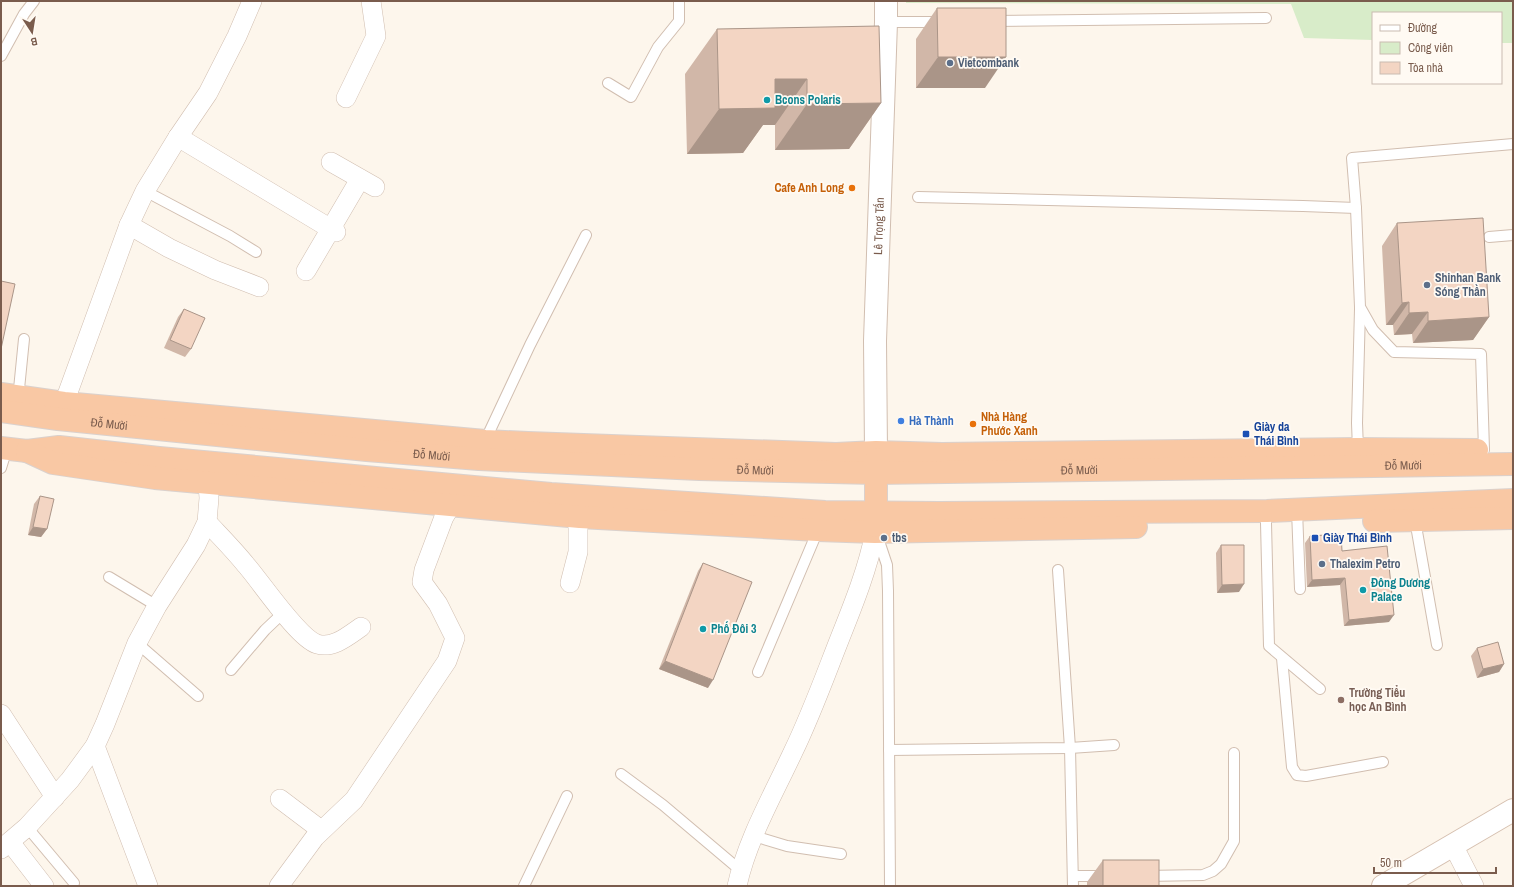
<svg xmlns="http://www.w3.org/2000/svg" width="1514" height="887" font-family="'Archivo Narrow',sans-serif">
	<rect width="100%" height="100%" fill="#fdf6ec"/>
	<!-- green -->
	<polygon fill="#d8ecc9" points="906,1 1513,1 1513,43 1501,43 1501,13 1373,13 1373,40 1304,38 1291,4 906,3"/>
	<g fill="none" stroke-linecap="round" stroke-linejoin="round">
		<!-- service casing -->
		<g stroke="#d1beb0" stroke-width="12">
			<g id="service">
				<polyline points="992,21 1266,18"/>
				<polyline points="886,22 940,22"/>
				<polyline points="1,56 24,14 34,1"/>
				<polyline points="608,83 631,97 658,47 679,21 679,1"/>
				<polyline points="145,191 230,236 256,252"/>
				<polyline points="918,197 1303,206 1356,208"/>
				<polyline points="1489,237 1513,235"/>
				<polyline points="18,399 24,339"/>
				<polyline points="485,441 530,345 586,235"/>
				<polyline points="1358,449 1357,423 1360,309"/>
				<polyline points="1484,450 1481,354 1394,352 1373,330 1360,307 1356,208 1352,158 1513,144"/>
				<polyline points="1,468 7,448"/>
				<polyline points="1297,510 1300,589"/>
				<polyline points="1267,511 1266,523 1269,646 1320,689"/>
				<polyline points="1415,520 1437,645"/>
				<polyline points="877,535 887,565 888,591 890,886"/>
				<polyline points="1058,570 1070,748 1073,886"/>
				<polyline points="109,577 157,606"/>
				<polyline points="137,643 198,696"/>
				<polyline points="1282,658 1292,767 1297,775 1306,776 1383,762"/>
				<polyline points="231,670 265,630 284,612"/>
				<polyline points="758,672 818,530"/>
				<polyline points="889,750 1070,748 1114,745"/>
				<polyline points="621,774 663,805 740,870"/>
				<polyline points="27,827 74,883"/>
				<polyline points="754,836 787,846 841,854"/>
				<polyline points="1073,876 1105,876"/>
				<polyline points="1145,876 1203,875 1213,871 1221,864 1234,841 1234,753"/>
				<polyline points="524,886 567,796"/>
			</g>
		</g>
		<!-- minor casing -->
		<g stroke="#d1beb0" stroke-width="20">
			<g id="minor">
				<polyline points="346,98 376,36 371,1"/>
				<polyline points="178,137 336,232"/>
				<polyline points="331,162 375,187"/>
				<polyline points="129,225 169,248 215,270 259,287"/>
				<polyline points="306,271 360,179"/>
				<polyline points="59,417 129,225 145,191 178,137 208,93 237,36 252,1"/>
				<path d="M207,522C220,536 234,550 246,565C261,582 298,638 317,644C333,649 348,636 361,627"/>
				<polyline points="570,583 578,552 578,523 580,517"/>
				<polyline points="1,714 55,797"/>
				<polyline points="95,746 148,886"/>
				<polyline points="280,799 321,830"/>
				<polyline points="10,842 44,886"/>
				<polyline points="1453,845 1474,886"/>
				<polyline points="1,849 27,827 70,780 95,746 105,724 137,643 157,606 196,545 207,522 209,498 208,483"/>
				<polyline points="279,886 315,837 354,800 447,661 455,638 438,604 422,582 424,570 444,517 447,512 448,506"/>
				<path d="M737,886C747,840 773,795 793,752C811,715 825,676 840,638C854,603 868,568 875,532"/>
			</g>
		</g>
		<!-- tertiary casing -->
		<g stroke="#d1beb0" stroke-width="24">
			<g id="tertiary">
				<path id="s1" d="M876,452L875,341L886,22V1"/>
			</g>
		</g>
		<!-- secondary casing -->
		<g stroke="#d6c0b0" stroke-width="24">
			<polyline id="secondary" points="1383,886 1513,810"/>
		</g>
		<!-- trunk casing -->
		<g stroke="#dad1cd" stroke-width="24">
			<g id="trunk">
				<polyline points="1,394 64,403 485,441 528,443 836,454 876,452 942,454 1358,449 1477,450"/>
				<path id="s2" d="M1,411L58,419L367,450L479,459L699,469L876,473L1513,464"/>
				<polyline points="1,448 27,451 59,447 159,458 551,494 825,512 939,513 1267,511 1513,500"/>
				<polyline points="27,451 53,463 155,478 580,517 818,530 875,532 1136,527"/>
				<polyline points="1374,521 1513,518"/>
				<polyline points="876,526 876,459"/>
			</g>
		</g>
		<!-- service -->
		<use href="#service" stroke="#fff" stroke-width="10"/>
		<!-- minor -->
		<use href="#minor" stroke="#fff" stroke-width="19"/>
		<!-- tertiary -->
		<use href="#tertiary" stroke="#fff" stroke-width="22"/>
		<!-- secondary -->
		<use href="#secondary" stroke="#fff" stroke-width="22"/>
		<!-- trunk -->
		<use href="#trunk" stroke="#f9c8a4" stroke-width="22"/>
	</g>
	<!-- wall -->
	<g fill="#d1b7a8">
		<polygon points="937,8 985,88 916,88 916,39"/>
		<polygon points="717,29 881,103 849,149 775,150 775,125 763,125 743,153 687,154 685,74"/>
		<polygon points="1397,223 1489,317 1473,340 1413,343 1412,334 1394,335 1393,325 1386,325 1382,246"/>
		<polygon points="184,309 191,349 185,357 164,348 178,317"/>
		<polygon points="40,496 47,529 41,537 28,535 34,504"/>
		<polygon points="1310,536 1342,551 1389,622 1344,626 1340,585 1307,587 1305,543"/>
		<polygon points="1221,545 1239,592 1217,593 1216,553"/>
		<polygon points="703,563 708,688 659,669 698,571"/>
		<polygon points="1477,648 1504,664 1499,672 1477,678 1471,656"/>
		<polygon points="1103,860 1159,886 1087,886 1087,882"/>
	</g>
	<!-- shaded-wall -->
	<g fill="#aa9588">
		<polygon points="938,57 1006,57 985,88 916,88"/>
		<polygon points="775,79 807,79 775,125 763,125 743,153 687,154 719,109"/>
		<polygon points="881,103 849,149 775,150 807,104"/>
		<polygon points="1409,302 1393,325 1386,325 1402,303"/>
		<polygon points="1428,312 1412,334 1394,335 1409,313"/>
		<polygon points="1489,317 1473,340 1413,343 1428,321"/>
		<polygon points="33,527 47,529 41,537 28,535"/>
		<polygon points="1345,578 1340,585 1307,587 1312,580"/>
		<polygon points="1244,584 1239,592 1217,593 1222,585"/>
		<polygon points="1394,615 1389,622 1344,626 1349,620"/>
		<polygon points="665,661 713,680 708,688 659,669"/>
		<polygon points="1504,664 1499,672 1477,678 1483,669"/>
	</g>
	<!-- building -->
	<g fill="#f3d5c3" stroke="#aa9588">
		<polygon points="937,8 1006,8 1006,57 938,57"/>
		<polygon points="879,26 881,103 807,104 807,79 775,79 775,108 719,109 717,29"/>
		<polygon points="1483,218 1489,317 1428,321 1428,312 1409,313 1409,302 1402,303 1397,223"/>
		<polygon points="1,281 15,284 1,349"/>
		<polygon points="184,309 205,318 191,349 170,340"/>
		<polygon points="40,496 54,499 47,529 33,527"/>
		<polygon points="1341,534 1342,551 1387,546 1394,615 1349,620 1345,578 1312,580 1310,536"/>
		<polygon points="1221,545 1244,545 1244,584 1222,585"/>
		<polygon points="703,563 752,582 713,680 665,661"/>
		<polygon points="1498,642 1504,664 1483,669 1477,648"/>
		<rect x="1103" y="860" width="56" height="26"/>
	</g>
	<!-- markers -->
	<g fill="#5c6f8a" stroke="#fffaf3" stroke-width="1.5">
		<circle cx="950" cy="63" r="4"/>
		<circle cx="1427" cy="285" r="4"/>
		<circle cx="884" cy="538" r="4"/>
		<circle cx="1322" cy="564" r="4"/>
	</g>
	<g fill="#0f9aa8" stroke="#fffaf3" stroke-width="1.5">
		<circle cx="767" cy="100" r="4"/>
		<circle cx="1363" cy="590" r="4"/>
		<circle cx="703" cy="629" r="4"/>
	</g>
	<g fill="#e8710a" stroke="#fffaf3" stroke-width="1.5">
		<circle cx="852" cy="188" r="4"/>
		<circle cx="973" cy="424" r="4"/>
	</g>
	<circle fill="#3f7fe0" stroke="#fffaf3" stroke-width="1.5" cx="901" cy="421" r="4"/>
	<g fill="#1a4fb4" stroke="#fffaf3" stroke-width="1.5">
		<rect x="1242" y="430" width="8" height="8" rx="2"/>
		<rect x="1311" y="534" width="8" height="8" rx="2"/>
	</g>
	<circle fill="#8d6e63" stroke="#fffaf3" stroke-width="1.5" cx="1341" cy="700" r="4"/>
	<g text-anchor="middle" stroke-width="3.5" stroke-linejoin="round" paint-order="stroke">
		<!-- service labels -->
		<g font-size="12" font-weight="bold" fill="#4e5e75" stroke="#fffaf3" text-anchor="start">
			<text x="958" y="67">Vietcombank</text>
			<text x="1435" y="282">Shinhan Bank<tspan x="1435" dy="14">Sóng Thần</tspan></text>
			<text x="892" y="542">tbs</text>
			<text x="1330" y="568">Thalexim Petro</text>
		</g>
		<!-- culture labels -->
		<g font-size="12" font-weight="bold" fill="#0d838f" stroke="#fffaf3" text-anchor="start">
			<text x="775" y="104">Bcons Polaris</text>
			<text x="1371" y="587">Đông Dương<tspan x="1371" dy="14">Palace</tspan></text>
			<text x="711" y="633">Phố Đôi 3</text>
		</g>
		<!-- food labels -->
		<g font-size="12" font-weight="bold" fill="#c56008" stroke="#fffaf3" text-anchor="end">
			<text x="844" y="192">Cafe Anh Long</text>
			<text x="981" y="421" text-anchor="start">Nhà Hàng<tspan x="981" dy="14">Phước Xanh</tspan></text>
		</g>
		<!-- street labels -->
		<g font-size="12" fill="#7a5c4d" stroke="#fffaf3">
			<text dy="4" stroke="none"><textPath href="#s1" startOffset="226">Lê Trọng Tấn</textPath></text>
			<text dy="4" stroke="none"><textPath href="#s2" startOffset="109">Đỗ Mười</textPath></text>
			<text dy="4" stroke="none"><textPath href="#s2" startOffset="433">Đỗ Mười</textPath></text>
			<text dy="4" stroke="none"><textPath href="#s2" startOffset="1405">Đỗ Mười</textPath></text>
			<text dy="4" stroke="none"><textPath href="#s2" startOffset="757">Đỗ Mười</textPath></text>
			<text dy="4" stroke="none"><textPath href="#s2" startOffset="1081">Đỗ Mười</textPath></text>
		</g>
		<!-- shop labels -->
		<g font-size="12" font-weight="bold" fill="#366cbe" stroke="#fffaf3" text-anchor="start">
			<text x="909" y="425">Hà Thành</text>
		</g>
		<!-- transit labels -->
		<g font-size="12" font-weight="bold" fill="#164399" stroke="#fffaf3" text-anchor="start">
			<text x="1254" y="431">Giày da<tspan x="1254" dy="14">Thái Bình</tspan></text>
			<text x="1323" y="542">Giày Thái Bình</text>
		</g>
		<!-- education labels -->
		<g font-size="12" font-weight="bold" fill="#785e54" stroke="#fffaf3" text-anchor="start">
			<text x="1349" y="697">Trường Tiểu<tspan x="1349" dy="14">học An Bình</tspan></text>
		</g>
	</g>
	<!-- border -->
	<rect width="1514" height="887" fill="none" stroke="#7a5c4d" stroke-width="4"/>
	<!-- legend -->
	<rect x="1372" y="12" width="130" height="72" fill="#fffaf3" stroke="#cabbb1"/>
	<rect x="1380" y="25" width="20" height="6" fill="#ffffff" stroke="#cabbb1"/>
	<text x="1408" y="32" font-size="12" fill="#7a5c4d">Đường</text>
	<rect x="1380" y="42" width="20" height="12" fill="#d8ecc9" stroke="#cabbb1"/>
	<text x="1408" y="52" font-size="12" fill="#7a5c4d">Công viên</text>
	<rect x="1380" y="62" width="20" height="12" fill="#f3d5c3" stroke="#cabbb1"/>
	<text x="1408" y="72" font-size="12" fill="#7a5c4d">Tòa nhà</text>
	<!-- north arrow -->
	<g transform="translate(32 32) rotate(168)" stroke="#fffaf3" stroke-width="3" paint-order="stroke">
	<path d="M0-3L7 15L0 10L-7 15Z" fill="#7a5c4d"/>
	<text y="-6" font-size="11" font-weight="bold" text-anchor="middle" fill="#7a5c4d">B</text>
	</g>
	<!-- scale -->
	<path d="M1374 867v6h122v-6" fill="none" stroke="#7a5c4d" stroke-width="2"/>
	<text x="1380" y="867" font-size="12" fill="#7a5c4d" stroke="#fffaf3" stroke-width="3" paint-order="stroke">50 m</text>
</svg>
